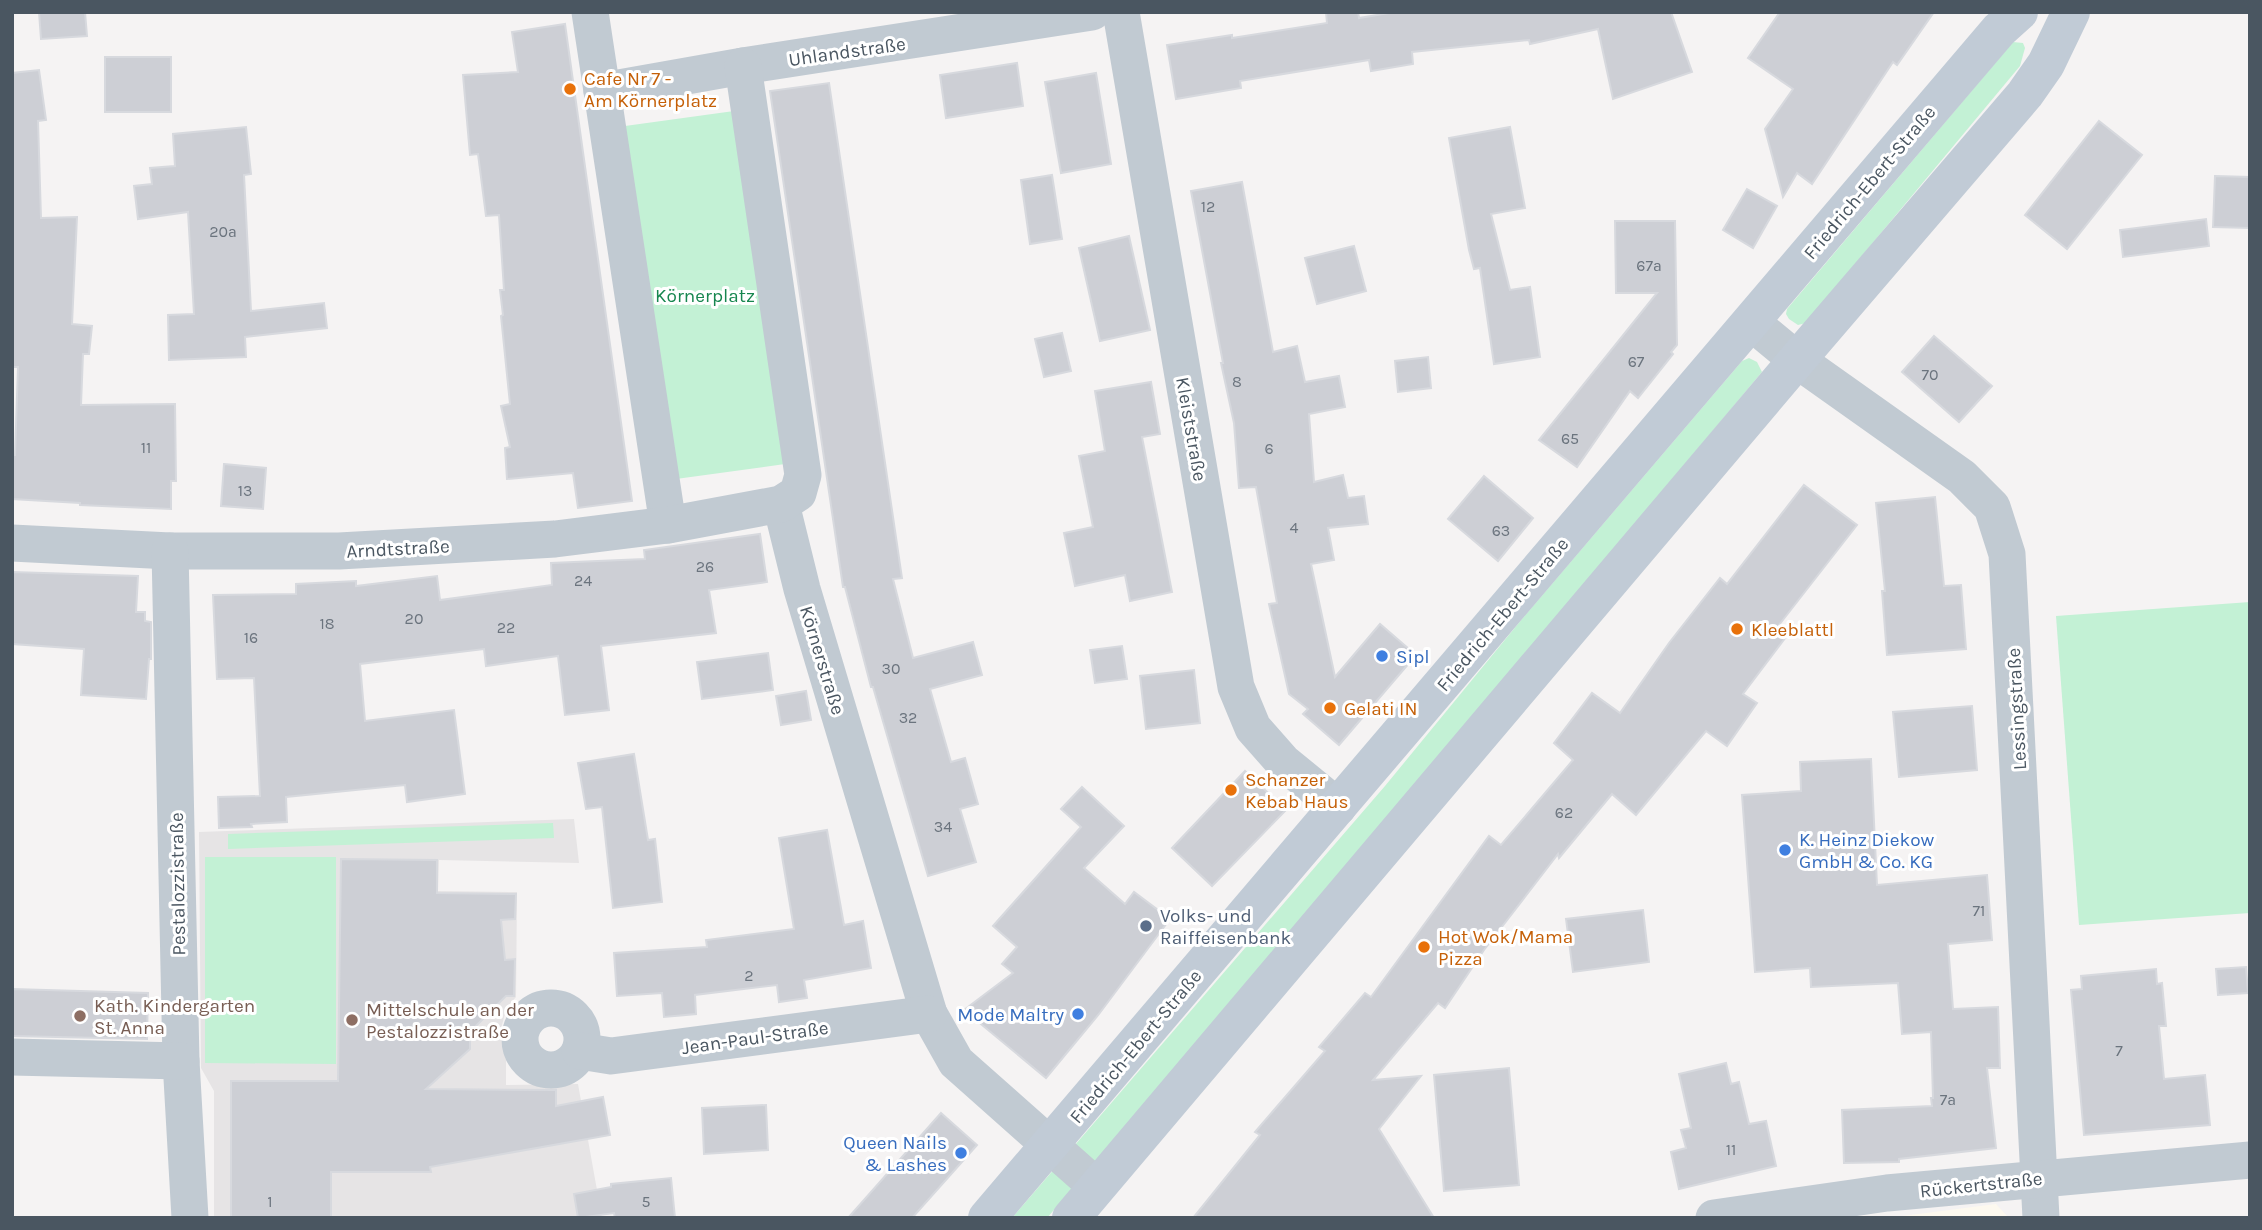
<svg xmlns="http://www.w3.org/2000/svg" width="2262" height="1230" font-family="Karla,sans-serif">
	<rect width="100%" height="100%" fill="#f5f3f3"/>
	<!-- commercial -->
	<polygon fill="#fdf9ef" points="1996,1204 2009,1218 1887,1218"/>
	<!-- education -->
	<polygon fill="#e6e4e5" points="574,819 579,863 439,860 438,891 517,892 516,997 507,1007 500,1032 506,1060 506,1085 578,1084 602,1218 214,1218 214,1091 201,1068 199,832"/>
	<!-- green -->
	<g fill="#c3f1d5">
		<polygon points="2013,42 2023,43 2025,48 2020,66 1806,323 1798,325 1789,319 1786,314 1787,309"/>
		<polygon points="734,111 785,464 676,479 625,126"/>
		<polygon points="1749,358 1757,362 1762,372 1333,885 1047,1218 1012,1218 1385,786 1522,619 1742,361"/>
		<polygon points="2250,602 2250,913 2079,925 2056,616"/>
		<polygon points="553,823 554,838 228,849 228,834"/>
		<polygon points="205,857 336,857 336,1064 205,1063"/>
	</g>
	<!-- building -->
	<g fill="#cdcfd5" stroke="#d7d9de" stroke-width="2">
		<polygon points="39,12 85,12 87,36 41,39"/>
		<polygon points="1326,12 1358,12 1359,18 1395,12 1671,12 1692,72 1613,99 1598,29 1530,44 1529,40 1412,52 1413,64 1371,71 1369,60 1240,81 1241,88 1176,99 1167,45 1232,35 1232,38 1327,23"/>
		<polygon points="1780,12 1934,12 1897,65 1893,62 1812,184 1797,173 1783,197 1765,129 1793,89 1748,58"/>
		<polygon points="565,24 632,501 578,508 573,473 507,479 505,448 510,447 501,406 510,404 501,316 503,315 500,290 504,290 499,215 486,216 478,154 470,155 463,75 518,72 512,32"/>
		<rect x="105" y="57" width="66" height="55"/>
		<polygon points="1017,63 1023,106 946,118 940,75"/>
		<polygon points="39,70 46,120 38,121 41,218 77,217 72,324 92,326 89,354 83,354 81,405 175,404 176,481 171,481 171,509 80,505 80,503 12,499 12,455 15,455 18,367 12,367 12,73"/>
		<polygon points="1096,73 1111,164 1061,173 1045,82"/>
		<polygon points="829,83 902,578 893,579 913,658 973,642 982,675 930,689 951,762 965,758 978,804 960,809 976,862 928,876 873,687 871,687 845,587 843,587 770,91"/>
		<polygon points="2099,121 2142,155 2067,249 2025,215"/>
		<polygon points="246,127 251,174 244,175 251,311 324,303 327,328 245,337 246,357 169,360 168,315 194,314 188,212 138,219 134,186 152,184 150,168 175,166 173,134"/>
		<polygon points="1510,127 1525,208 1491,214 1510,290 1530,287 1540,357 1494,364 1480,268 1474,269 1469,250 1449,138"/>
		<polygon points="1052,175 1062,239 1030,244 1021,180"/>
		<polygon points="2215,176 2250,177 2250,228 2213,227"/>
		<polygon points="1242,182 1273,352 1297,346 1305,382 1339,376 1345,407 1309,414 1314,482 1343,475 1348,498 1364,496 1368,524 1328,528 1334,560 1311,564 1335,677 1380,624 1416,655 1339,745 1303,714 1308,709 1289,694 1269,604 1277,603 1256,487 1239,488 1234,423 1221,363 1223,363 1191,191"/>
		<polygon points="1747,189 1777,206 1753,248 1723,230"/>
		<polygon points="2206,219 2209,246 2123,257 2120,230"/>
		<polygon points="1615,221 1675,221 1677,345 1671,352 1673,354 1638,398 1630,391 1577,467 1539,440 1657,293 1616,293"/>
		<polygon points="1129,236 1150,330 1100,341 1079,248"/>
		<polygon points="1354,246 1366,291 1317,304 1305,258"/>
		<polygon points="1062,333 1071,371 1044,377 1035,339"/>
		<polygon points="1934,336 1992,386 1959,422 1902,372"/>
		<polygon points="1428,357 1431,388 1398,392 1395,361"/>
		<polygon points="1151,382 1160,434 1142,437 1172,592 1130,601 1125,575 1075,586 1064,533 1093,527 1079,456 1105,451 1095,391"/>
		<polygon points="224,464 266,468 263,509 221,506"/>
		<polygon points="1484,476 1533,518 1498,561 1448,519"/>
		<polygon points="1804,485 1857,525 1779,625 1789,633 1743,694 1757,703 1727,746 1706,731 1636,815 1612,794 1559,858 1558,854 1484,950 1445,1008 1438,1003 1373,1080 1421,1076 1379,1129 1434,1218 1193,1218 1260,1135 1255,1132 1325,1051 1319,1047 1365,993 1371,997 1489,836 1501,845 1573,760 1554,743 1592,693 1620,713 1669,643 1720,578 1727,584"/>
		<polygon points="1935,497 1944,586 1961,585 1966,649 1887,655 1882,591 1885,591 1876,503"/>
		<polygon points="760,534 767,582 709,590 716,633 601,646 609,710 565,715 558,656 486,666 484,649 360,664 365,721 454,710 465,794 407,802 405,785 286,797 287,822 251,824 252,827 219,828 218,797 260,796 254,678 217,679 213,595 296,594 296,584 356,581 356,586 437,576 440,600 552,585 551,563 645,559 644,550"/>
		<polygon points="12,572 138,576 136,612 145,612 145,621 151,622 151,659 149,659 146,699 81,695 84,649 12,644"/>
		<polygon points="1122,646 1127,679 1095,683 1090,650"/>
		<polygon points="768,653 773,690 702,699 697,662"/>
		<polygon points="1194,670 1200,723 1146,729 1140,676"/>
		<polygon points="806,691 811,720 781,725 776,696"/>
		<polygon points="1972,706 1977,770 1899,777 1893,712"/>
		<polygon points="634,754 648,840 655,839 662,902 613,908 602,807 586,809 578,763"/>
		<polygon points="1871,759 1877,885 1987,875 1992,940 1948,944 1953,1009 1998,1007 2000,1068 1987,1068 1996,1148 1899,1159 1899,1162 1844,1163 1842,1110 1932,1106 1931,1098 1933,1098 1931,1032 1902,1034 1898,983 1811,987 1810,968 1755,972 1742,795 1801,791 1800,762"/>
		<polygon points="1245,771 1286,810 1212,886 1172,848"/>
		<polygon points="1082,787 1124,826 1084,868 1125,904 1134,892 1170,919 1099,1014 1046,1078 964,1010 1013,973 1002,964 1017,947 993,926 1081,827 1061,809"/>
		<polygon points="827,830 844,925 863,921 871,968 804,980 807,998 779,1002 777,985 695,995 696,1014 664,1017 662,993 617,996 614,953 707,947 706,940 794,929 779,838"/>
		<polygon points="341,859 437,860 437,893 516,894 515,919 501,920 505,960 515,959 514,996 506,996 470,1032 470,1049 426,1089 556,1090 556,1106 603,1097 610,1135 430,1167 431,1172 331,1172 331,1218 231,1218 231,1081 338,1081"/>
		<polygon points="1643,910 1649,962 1573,972 1566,919"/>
		<polygon points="2246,967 2248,993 2218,995 2216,969"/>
		<polygon points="2156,969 2157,984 2162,983 2166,1026 2159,1026 2164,1079 2205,1075 2210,1125 2084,1135 2071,990 2082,989 2081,976"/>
		<polygon points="12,989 148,993 147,1039 12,1036"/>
		<polygon points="1726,1063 1731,1084 1739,1082 1749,1124 1766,1121 1776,1166 1679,1189 1671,1152 1686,1148 1681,1130 1691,1128 1679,1074"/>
		<polygon points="1509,1068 1519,1185 1444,1191 1434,1075"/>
		<polygon points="766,1105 768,1150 704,1154 702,1108"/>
		<polygon points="941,1113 977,1145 912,1218 848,1218"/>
		<polygon points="671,1178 675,1218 615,1218 614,1213 578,1218 574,1194 611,1187 611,1184"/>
	</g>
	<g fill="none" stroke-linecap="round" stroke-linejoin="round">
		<!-- street -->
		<g stroke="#c1cad2" stroke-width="37">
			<polyline points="590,12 668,525"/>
			<polyline points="1121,12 1236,687 1253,728 1283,762 1338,807"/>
			<polyline points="602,91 743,66 1092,12"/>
			<polyline points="1751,322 1797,360 1962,477 1992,507 2007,554 2041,1218"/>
			<polyline points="781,504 802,589 929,1014 956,1062 1097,1187"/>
			<polyline points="12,543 170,551 339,551 555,539 668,525 781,504 798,493 803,475 743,66"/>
			<polyline points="170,551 181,1061 190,1218"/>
			<circle cx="551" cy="1039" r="31"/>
			<polyline points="580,1051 611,1056 929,1014"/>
			<polyline points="12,1057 181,1061"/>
			<polyline points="1714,1218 1887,1193 2250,1160"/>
		</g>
		<!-- secondary -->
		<g stroke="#c1cbd6" stroke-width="38">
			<polyline points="987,1218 1999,30 2019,12"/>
			<polyline points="1071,1218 1797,360 2025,94 2046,64 2071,12"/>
		</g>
	</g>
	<!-- markers -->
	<g fill="#e8710a" stroke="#fff" stroke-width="2.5">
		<circle cx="570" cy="89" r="7"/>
		<circle cx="1737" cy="629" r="7"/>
		<circle cx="1330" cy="708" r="7"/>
		<circle cx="1231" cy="790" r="7"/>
		<circle cx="1424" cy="947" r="7"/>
	</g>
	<g fill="#3f7fe0" stroke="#fff" stroke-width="2.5">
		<circle cx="1382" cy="656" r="7"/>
		<circle cx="1785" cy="850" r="7"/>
		<circle cx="1078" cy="1014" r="7"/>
		<circle cx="961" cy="1153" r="7"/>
	</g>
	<circle fill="#5c6f8a" stroke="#fff" stroke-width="2.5" cx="1146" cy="926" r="7"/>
	<g fill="#8d6e63" stroke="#fff" stroke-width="2.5">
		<circle cx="80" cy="1016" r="7"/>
		<circle cx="352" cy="1020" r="7"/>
	</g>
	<g text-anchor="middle" stroke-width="6" stroke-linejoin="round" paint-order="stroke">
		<!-- number labels -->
		<g font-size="16" fill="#6b747e">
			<text x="1208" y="212">12</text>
			<text x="223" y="237">20a</text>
			<text x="1649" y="271">67a</text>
			<text x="1636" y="367">67</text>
			<text x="1930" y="380">70</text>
			<text x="1237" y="387">8</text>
			<text x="1570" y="444">65</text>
			<text x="146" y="453">11</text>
			<text x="1269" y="454">6</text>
			<text x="245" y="496">13</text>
			<text x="1294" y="533">4</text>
			<text x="1501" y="536">63</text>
			<text x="705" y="572">26</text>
			<text x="583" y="586">24</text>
			<text x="414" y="624">20</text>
			<text x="327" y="629">18</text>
			<text x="506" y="633">22</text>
			<text x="251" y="643">16</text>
			<text x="891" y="674">30</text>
			<text x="908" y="723">32</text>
			<text x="1564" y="818">62</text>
			<text x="943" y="832">34</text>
			<text x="1979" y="916">71</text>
			<text x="749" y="981">2</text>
			<text x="2119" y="1056">7</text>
			<text x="1948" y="1105">7a</text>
			<text x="1731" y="1155">11</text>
			<text x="270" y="1207">1</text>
			<text x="646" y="1207">5</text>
		</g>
		<!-- street labels -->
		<g font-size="19" fill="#4a5661" stroke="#fff">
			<text transform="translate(847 51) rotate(-8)" y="7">Uhlandstraße</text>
			<text transform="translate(1869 182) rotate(-50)" y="7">Friedrich-Ebert-Straße</text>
			<text transform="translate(1192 429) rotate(80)" y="7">Kleiststraße</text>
			<text transform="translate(398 548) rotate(-3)" y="7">Arndtstraße</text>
			<text transform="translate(1502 614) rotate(-50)" y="7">Friedrich-Ebert-Straße</text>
			<text transform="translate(823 660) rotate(73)" y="7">Körnerstraße</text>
			<text transform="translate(2016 709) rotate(-93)" y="7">Lessingstraße</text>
			<text transform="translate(177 884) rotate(-91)" y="7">Pestalozzistraße</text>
			<text transform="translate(755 1037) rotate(-8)" y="7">Jean-Paul-Straße</text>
			<text transform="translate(1135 1046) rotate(-50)" y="7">Friedrich-Ebert-Straße</text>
			<text transform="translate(1981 1184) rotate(-6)" y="7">Rückertstraße</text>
		</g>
		<!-- food labels -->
		<g font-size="19" fill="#c56008" stroke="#fff" text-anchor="start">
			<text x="584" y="85">Cafe Nr 7 -<tspan x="584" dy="22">Am Körnerplatz</tspan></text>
			<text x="1751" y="636">Kleeblattl</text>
			<text x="1344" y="715">Gelati IN</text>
			<text x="1245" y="786">Schanzer<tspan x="1245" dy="22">Kebab Haus</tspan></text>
			<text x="1438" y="943">Hot Wok/Mama<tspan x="1438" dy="22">Pizza</tspan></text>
		</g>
		<!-- park labels -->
		<g font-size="19" fill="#17864f" stroke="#fff">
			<text x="705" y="302">Körnerplatz</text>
		</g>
		<!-- shop labels -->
		<g font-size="19" fill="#366cbe" stroke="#fff" text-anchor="start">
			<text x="1396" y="663">Sipl</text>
			<text x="1799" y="846">K. Heinz Diekow<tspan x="1799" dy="22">GmbH &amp; Co. KG</tspan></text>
			<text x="1064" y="1021" text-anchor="end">Mode Maltry</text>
			<text x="947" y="1149" text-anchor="end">Queen Nails<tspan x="947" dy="22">&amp; Lashes</tspan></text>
		</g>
		<!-- service labels -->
		<g font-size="19" fill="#4e5e75" stroke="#fff" text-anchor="start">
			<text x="1160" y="922">Volks- und<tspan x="1160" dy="22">Raiffeisenbank</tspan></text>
		</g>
		<!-- education labels -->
		<g font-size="19" fill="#785e54" stroke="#fff" text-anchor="start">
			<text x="94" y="1012">Kath. Kindergarten<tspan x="94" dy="22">St. Anna</tspan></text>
			<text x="366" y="1016">Mittelschule an der<tspan x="366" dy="22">Pestalozzistraße</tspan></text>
		</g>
	</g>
	<!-- border -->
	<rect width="2262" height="1230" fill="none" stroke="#4a5661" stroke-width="28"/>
</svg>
